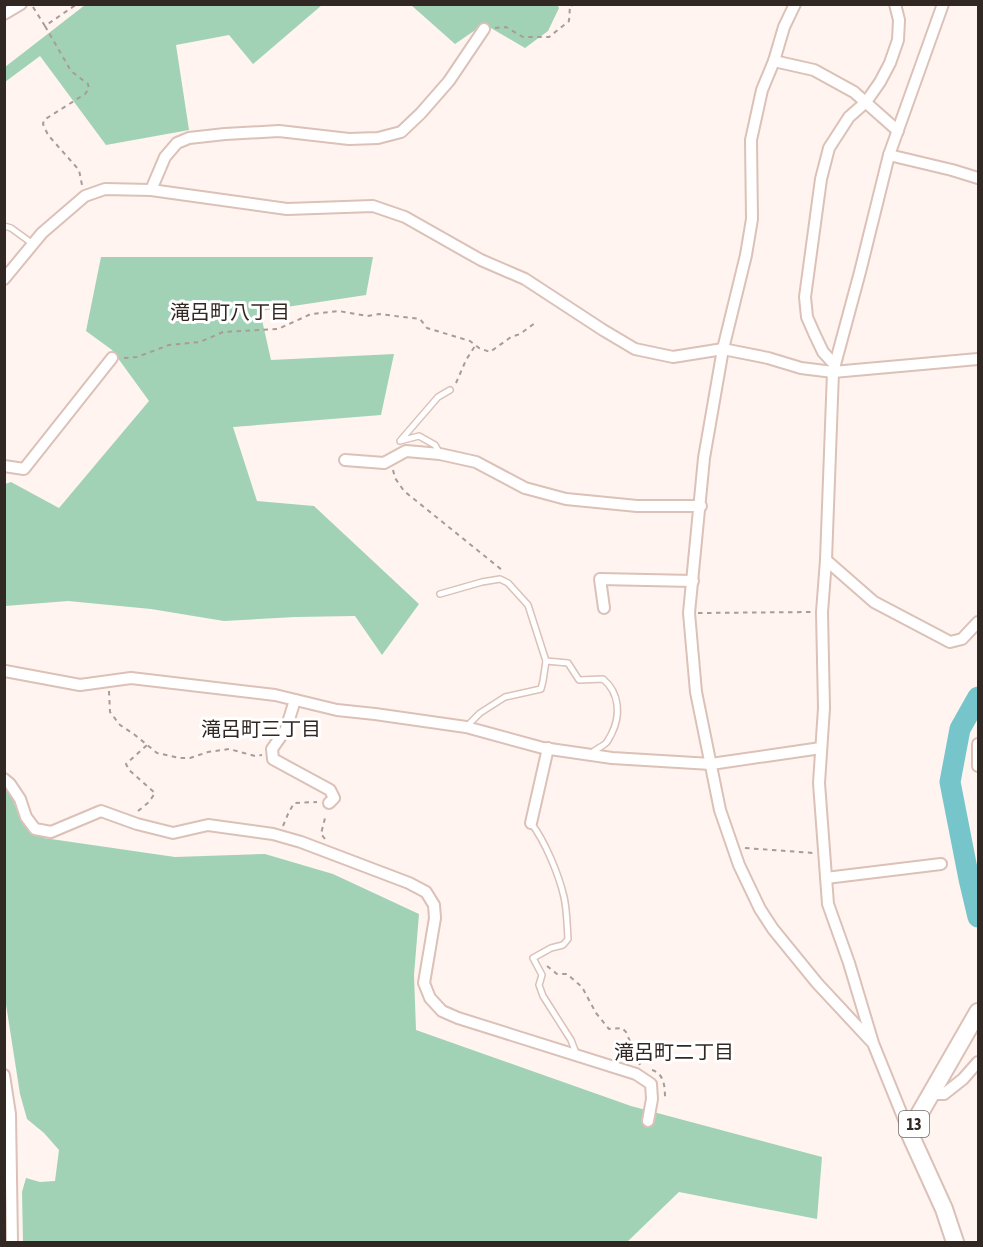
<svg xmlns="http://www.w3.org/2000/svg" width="983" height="1247" font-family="'Asap Condensed','Noto Sans JP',sans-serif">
	<rect width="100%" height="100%" fill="#fff4f0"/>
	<!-- green -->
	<g fill="#a1d2b6">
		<polygon points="557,4 559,8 548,31 525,48 484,24 455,44 411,5"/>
		<polygon points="85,5 85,4 322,5 253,64 229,35 176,45 189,130 106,145 40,56 5,82 5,67"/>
		<polygon points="101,257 373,257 366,295 260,311 271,360 394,354 381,415 233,427 257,501 314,506 419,604 382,655 355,616 295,617 224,621 151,609 68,601 5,606 5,484 11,482 59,508 149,401 112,350 86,331"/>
		<polygon points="4,789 9,790 19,815 44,838 175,857 265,854 333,874 419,914 414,975 416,1030 631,1106 822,1157 817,1219 679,1192 627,1242 23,1242 22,1192 26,1178 40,1182 55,1181 59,1150 44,1133 27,1119 20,1094 5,998"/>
	</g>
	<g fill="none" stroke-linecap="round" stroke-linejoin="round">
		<!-- river -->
		<polyline stroke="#76c5cb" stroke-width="21" points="978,697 960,729 950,782 969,879 978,917"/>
		<!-- service casing -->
		<g stroke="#dbc1b7" stroke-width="8">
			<g id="service">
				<polyline points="4,226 11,228 33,244"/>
				<polyline points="439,452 435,445 419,436 400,441 438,397 450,390"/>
				<polyline points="440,594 482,582 500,579 508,583 528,605 546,661 543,681 541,689 505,697 480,713 467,726"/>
				<path d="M546,661L568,663L579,680L603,679C620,693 621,716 611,735C609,738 608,741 606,743C601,748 596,748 591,754"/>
				<path d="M531,823C545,841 559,875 564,897C567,910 567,925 568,939L563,945L551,948L533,958L542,975L539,985L543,996L571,1040L576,1053"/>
			</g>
		</g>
		<!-- minor casing -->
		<g stroke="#dbc1b7" stroke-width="14">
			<g id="minor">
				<polyline points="795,4 784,27 774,61 762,90 751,140 752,219 746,255 723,349 704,458 689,613 696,692 720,810 739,865 760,909 773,929 817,983 871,1041"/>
				<polyline points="4,14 21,4"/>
				<polyline points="774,61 814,70 854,92 898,131"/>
				<polyline points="889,155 952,170 978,178"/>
				<polyline points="151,190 165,157 177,143 189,138 225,134 279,131 349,139 378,138 401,132 421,113 449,81 484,29"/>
				<polyline points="4,279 42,233 85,196 105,189 151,190 287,209 373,206 405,217 481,260 525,279 603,330 635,349 673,357 723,349 768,358 801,368 833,372 978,359"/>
				<polyline points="835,365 823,352 814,333 807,317 805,297 821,179 829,148 849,117 866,102 880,82 890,63 898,40 899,20 895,4"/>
				<polyline points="345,460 384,463 406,451 440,454 476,462 525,488 566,499 637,506 701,506"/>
				<polyline points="4,466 24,469 112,358"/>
				<polyline points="826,560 874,602 950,642 962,639 978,622"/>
				<polyline points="604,608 600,579 693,581"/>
				<polyline points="5,671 80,685 131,678 275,695 337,710 375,714 466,727 543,748 612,758 711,764 821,748"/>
				<polyline points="295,700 286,729 272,749 273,759 330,790 334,798 329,803"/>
				<polyline points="978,744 978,766"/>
				<polyline points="4,779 10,784 20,799 26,817 35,829 51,832 101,811 137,824 173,833 208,825 273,834 301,842 409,883 426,892 434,905 435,918 424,983 430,998 442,1011 458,1018 636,1074 651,1084 652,1099 648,1121"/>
				<polyline points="531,823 548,748"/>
				<polyline points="826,878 941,864"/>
				<polyline points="4,1075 10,1114 12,1242"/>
				<polyline points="931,1094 944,1094 963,1079 978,1062"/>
				<polyline points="909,1132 873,1043 849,963 828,904 819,783 824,708 822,612 826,560 833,372 860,272 889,155 943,4"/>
			</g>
		</g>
		<!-- primary casing -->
		<g stroke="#dbc1b7" stroke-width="20">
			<polyline id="primary" points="955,1242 944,1209 909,1132 978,1012"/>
		</g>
		<!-- path -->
		<g stroke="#a79c98" stroke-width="2" stroke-dasharray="4.5 4.5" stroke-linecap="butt">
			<polyline points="33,7 45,26 77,4"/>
			<polyline points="45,26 71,71 88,84 89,89 85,94 44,120 43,124 48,135 79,170 82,185"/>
			<polyline points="495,28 506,27 523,37 549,37 569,21 570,6 577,4"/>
			<polyline points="124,358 137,357 169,345 200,342 223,332 278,329 311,314 339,311 367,316 379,314 420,319 427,328 470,341 479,348 490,352 511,337 520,334 535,323"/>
			<polyline points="456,383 466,360 475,346"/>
			<polyline points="393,470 395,478 404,491 502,570"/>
			<polyline points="698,613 813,612"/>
			<polyline points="109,691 110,712 120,725 135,735 157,753 180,758 190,758 208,752 229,749 255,756 262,755"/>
			<polyline points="138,811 149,802 155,793 129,770 126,764 147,745"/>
			<polyline points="283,826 288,814 294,803 317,802"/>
			<polyline points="325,839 321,834 326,814"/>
			<polyline points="745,848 814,853"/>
			<polyline points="547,966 557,974 567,974 582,987 596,1013 609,1029 622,1028 626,1032 640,1065"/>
			<path d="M652,1070C665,1074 665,1088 665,1100"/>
		</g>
		<!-- service -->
		<use href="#service" stroke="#fff" stroke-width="5"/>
		<!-- minor -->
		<use href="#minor" stroke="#fff" stroke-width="10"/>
		<!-- primary -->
		<use href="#primary" stroke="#fff" stroke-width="16"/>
	</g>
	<g text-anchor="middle" stroke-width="6" stroke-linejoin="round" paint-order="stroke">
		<!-- shield labels -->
		<rect fill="#fff" stroke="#6f6865" stroke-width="1.5" x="899" y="1111" width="30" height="26" rx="4.5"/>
		<g font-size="16" font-weight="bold" fill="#312723">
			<text x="914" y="1130">13</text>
		</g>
		<!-- neighbourhood labels -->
		<g font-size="20" fill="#312723" stroke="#fff">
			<text x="230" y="319">滝呂町八丁目</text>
			<text x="261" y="736">滝呂町三丁目</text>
			<text x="674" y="1059">滝呂町二丁目</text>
		</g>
	</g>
	<!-- border -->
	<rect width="983" height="1247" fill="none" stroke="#312723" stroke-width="12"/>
</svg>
